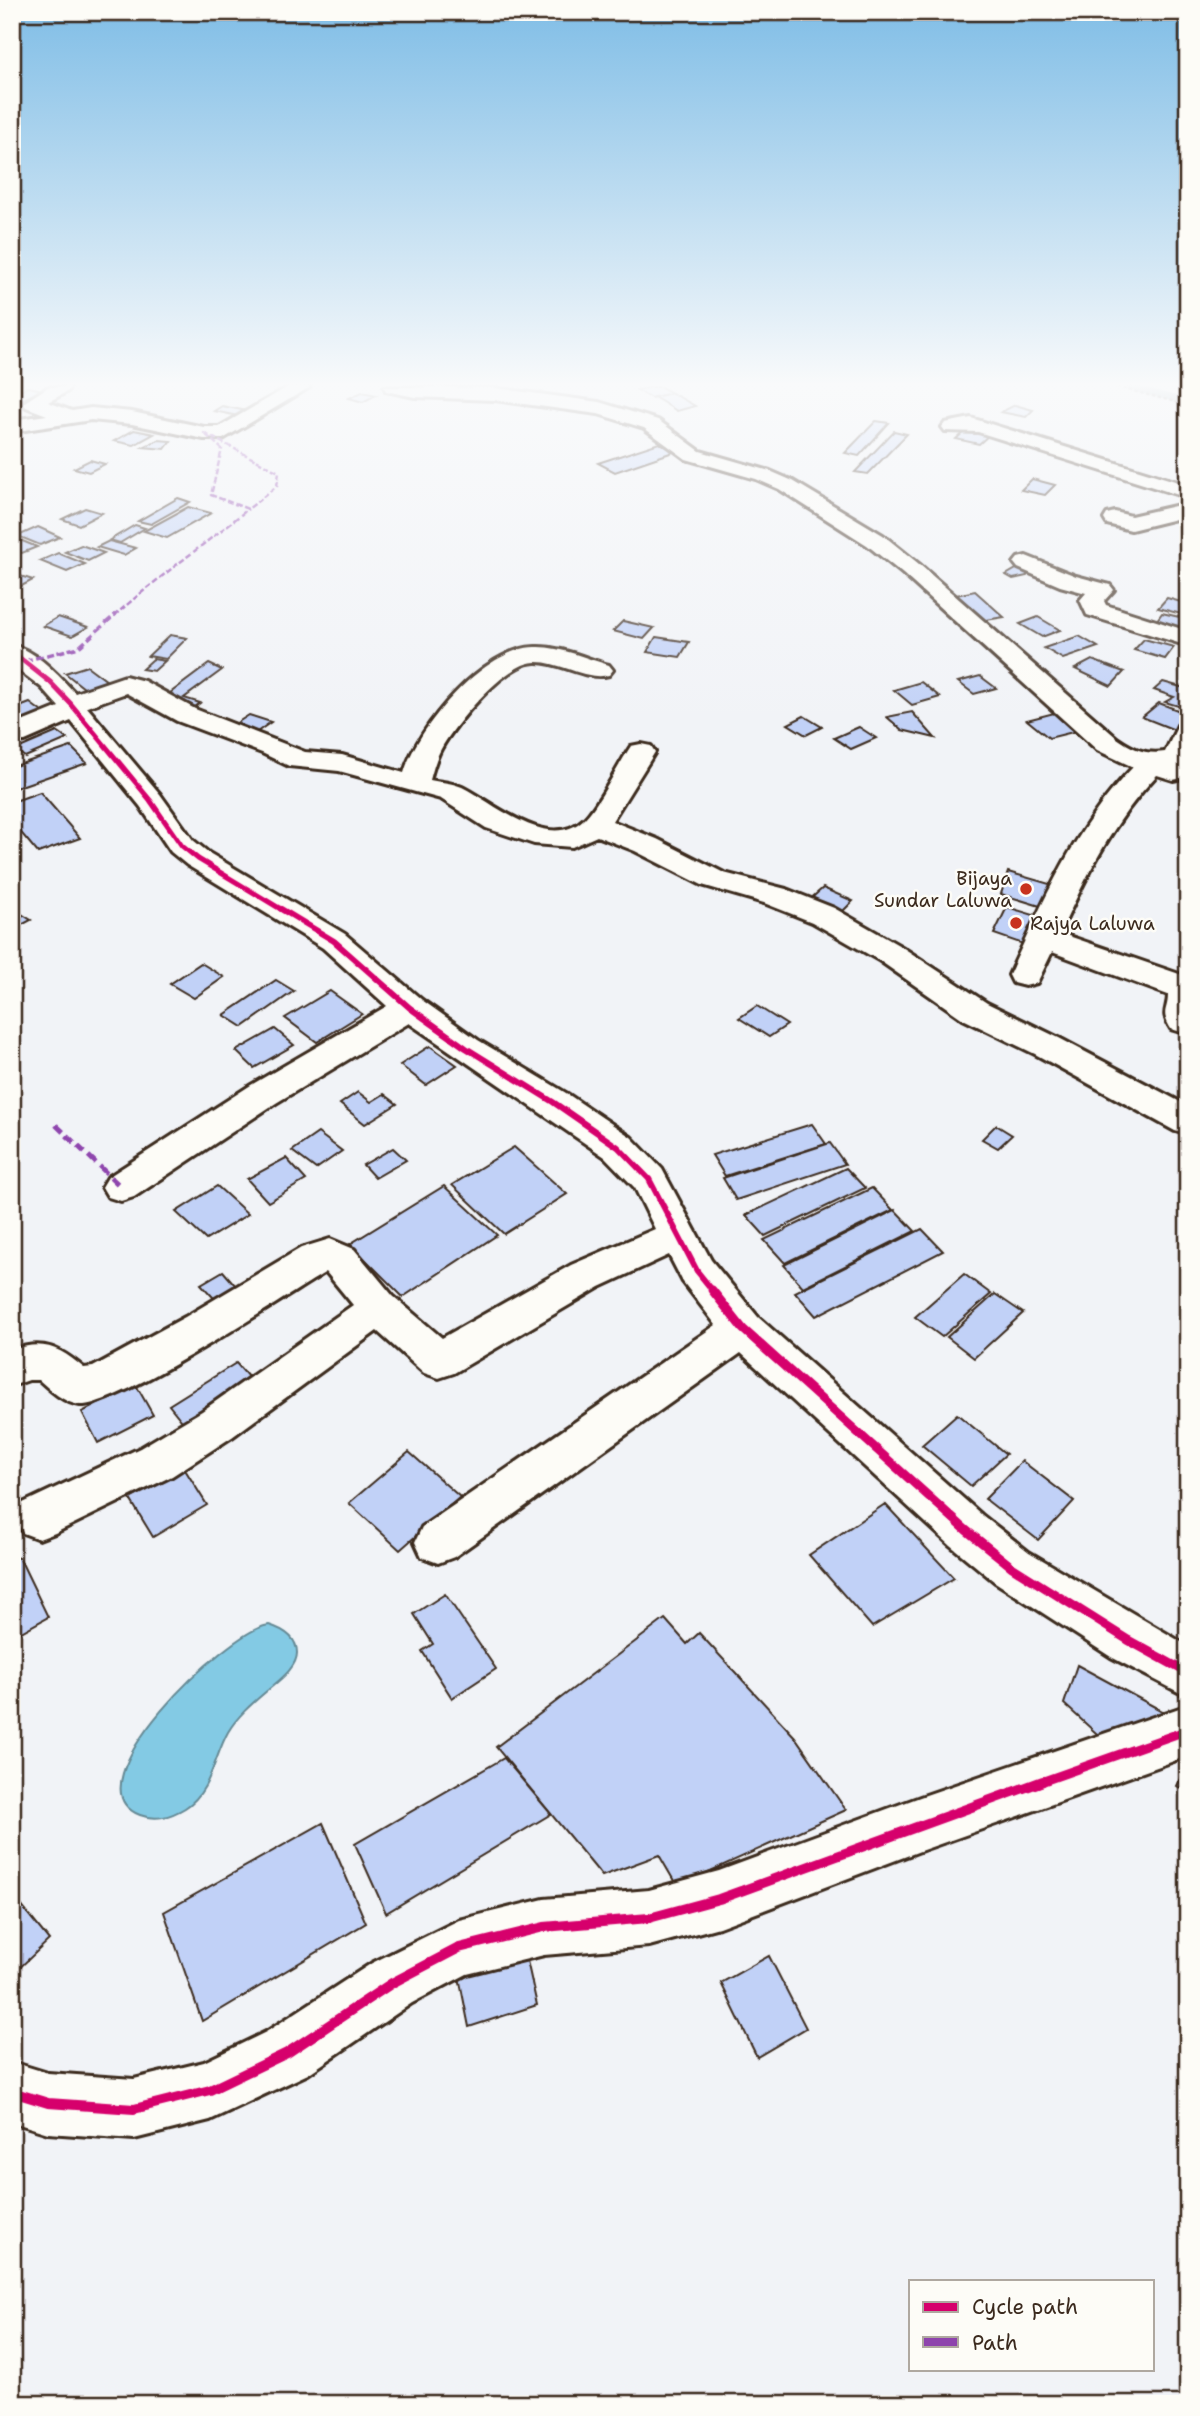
<svg xmlns="http://www.w3.org/2000/svg" width="1200" height="2416" font-family="'Shantell Sans',sans-serif">
	<rect width="100%" height="100%" fill="#f1f3f7"/>
	<filter id="ink" filterUnits="userSpaceOnUse"><feTurbulence type="fractalNoise" baseFrequency=".0143" numOctaves="2"/><feDisplacementMap in="SourceGraphic" scale="14" xChannelSelector="R" yChannelSelector="G"/><feConvolveMatrix kernelMatrix="1 2 1 2 8 2 1 2 1" color-interpolation-filters="sRGB"/></filter>
	<g filter="url(#ink)">
		<!-- water -->
		<path fill="#83cae4" stroke="#668a95" stroke-width="2" d="M269,1625C282,1629 297,1637 297,1653C297,1668 278,1681 268,1690C254,1702 238,1715 228,1732C214,1757 211,1792 185,1808C170,1817 156,1821 140,1815C65,1786 229,1629 269,1625Z"/>
		<g fill="none" stroke-linecap="round" stroke-linejoin="round">
			<!-- stream -->
			<polyline stroke="#668a95" stroke-width="6" points="1129,387 1188,402"/>
		</g>
		<!-- building -->
		<g fill="#c1d1f7" stroke="#3b2a1e" stroke-width="2">
			<polygon points="28,387 43,390 17,402 12,400 12,393"/>
			<polygon points="653,387 661,387 672,393 651,398 637,390"/>
			<polygon points="362,392 376,395 363,402 349,398"/>
			<polygon points="672,393 695,406 677,411 654,397"/>
			<polygon points="1015,405 1033,410 1026,417 1001,412"/>
			<polygon points="222,406 247,411 238,416 214,411"/>
			<polygon points="876,421 889,423 859,456 845,453"/>
			<polygon points="134,430 154,434 134,445 114,441"/>
			<polygon points="966,430 989,435 979,444 956,439"/>
			<polygon points="894,431 907,434 868,474 855,472"/>
			<polygon points="158,440 171,441 165,449 143,447"/>
			<polygon points="659,443 676,451 615,472 598,463"/>
			<polygon points="90,460 105,464 89,472 74,468"/>
			<polygon points="1032,479 1055,485 1045,495 1021,490"/>
			<polygon points="178,498 190,502 151,524 138,521"/>
			<polygon points="188,507 211,513 167,538 144,531"/>
			<polygon points="85,508 102,513 79,525 62,519"/>
			<polygon points="135,525 145,528 120,543 110,540"/>
			<polygon points="38,527 60,537 40,545 18,536"/>
			<polygon points="15,538 37,547 22,553 12,549 12,539"/>
			<polygon points="109,541 136,548 124,555 97,547"/>
			<polygon points="81,545 104,553 88,561 65,552"/>
			<polygon points="58,553 85,564 67,572 40,561"/>
			<polygon points="1018,568 1030,568 1027,576 1013,579 1006,575"/>
			<polygon points="17,575 33,580 12,591 12,577"/>
			<polygon points="975,591 1004,617 980,621 951,596"/>
			<polygon points="1167,598 1188,604 1188,612 1185,615 1158,608"/>
			<polygon points="1162,613 1188,619 1188,620 1180,631 1154,624"/>
			<polygon points="58,617 88,627 72,636 43,626"/>
			<polygon points="1038,617 1060,630 1042,637 1020,624"/>
			<polygon points="623,621 654,628 644,639 613,631"/>
			<polygon points="170,635 187,638 166,659 148,656"/>
			<polygon points="1079,636 1098,647 1063,659 1044,648"/>
			<polygon points="656,637 689,642 680,657 647,652"/>
			<polygon points="1144,639 1174,647 1165,659 1134,650"/>
			<polygon points="153,659 165,661 154,671 142,669"/>
			<polygon points="1092,660 1124,672 1111,686 1075,669"/>
			<polygon points="209,664 222,670 184,698 200,703 190,711 162,699"/>
			<polygon points="87,666 111,684 89,692 65,673"/>
			<polygon points="980,676 996,688 974,694 958,682"/>
			<polygon points="921,682 940,697 912,705 894,690"/>
			<polygon points="1163,682 1188,689 1188,709 1165,702 1174,697 1154,690"/>
			<polygon points="30,703 46,715 12,729 12,710"/>
			<polygon points="1159,703 1188,714 1188,719 1175,730 1142,717"/>
			<polygon points="912,712 935,738 902,730 887,717"/>
			<polygon points="1054,713 1077,731 1049,738 1027,720"/>
			<polygon points="249,715 271,722 257,732 235,724"/>
			<polygon points="804,716 822,727 806,735 788,724"/>
			<polygon points="859,727 876,738 851,749 834,738"/>
			<polygon points="57,732 67,739 25,757 15,750"/>
			<polygon points="71,747 87,763 12,789 12,767"/>
			<polygon points="40,792 80,838 38,853 12,822 12,802"/>
			<polygon points="1008,872 1053,885 1040,906 1001,894"/>
			<polygon points="823,888 853,901 839,915 808,901"/>
			<polygon points="1007,907 1037,916 1029,930 1039,932 1032,947 994,934"/>
			<polygon points="12,908 31,920 12,930"/>
			<polygon points="201,963 224,977 194,998 170,984"/>
			<polygon points="276,980 294,991 243,1027 224,1015"/>
			<polygon points="330,991 362,1014 317,1042 285,1018"/>
			<polygon points="757,1006 787,1025 769,1037 739,1018"/>
			<polygon points="275,1029 294,1045 254,1068 236,1051"/>
			<polygon points="430,1046 457,1065 426,1085 400,1065"/>
			<polygon points="358,1092 371,1102 384,1094 397,1104 365,1124 340,1104"/>
			<polygon points="812,1124 826,1144 725,1176 712,1155"/>
			<polygon points="996,1125 1012,1135 998,1148 982,1139"/>
			<polygon points="318,1133 342,1151 316,1169 292,1151"/>
			<polygon points="830,1143 845,1164 736,1200 723,1178"/>
			<polygon points="514,1147 567,1194 504,1234 452,1185"/>
			<polygon points="393,1148 406,1160 375,1178 363,1165"/>
			<polygon points="286,1158 306,1180 268,1202 247,1179"/>
			<polygon points="846,1168 865,1188 765,1236 746,1215"/>
			<polygon points="217,1186 248,1214 206,1240 176,1212"/>
			<polygon points="444,1186 497,1235 403,1297 350,1244"/>
			<polygon points="872,1188 893,1210 785,1263 764,1240"/>
			<polygon points="895,1210 915,1231 803,1287 784,1265"/>
			<polygon points="922,1229 943,1251 816,1316 795,1292"/>
			<polygon points="223,1271 242,1293 221,1306 201,1284"/>
			<polygon points="964,1274 991,1294 942,1337 915,1317"/>
			<polygon points="995,1294 1023,1313 974,1358 947,1337"/>
			<polygon points="236,1363 256,1386 189,1430 169,1405"/>
			<polygon points="136,1385 153,1415 98,1443 82,1412"/>
			<polygon points="957,1414 1006,1454 971,1486 922,1445"/>
			<polygon points="409,1452 460,1497 400,1550 349,1503"/>
			<polygon points="1022,1461 1074,1501 1038,1540 985,1499"/>
			<polygon points="184,1468 207,1505 153,1537 130,1499"/>
			<polygon points="885,1504 954,1578 872,1627 809,1555"/>
			<polygon points="19,1557 48,1617 12,1637 12,1560"/>
			<polygon points="445,1594 496,1669 452,1698 422,1651 433,1644 414,1614"/>
			<polygon points="665,1619 687,1644 699,1633 795,1737 846,1810 677,1886 659,1855 602,1876 496,1747"/>
			<polygon points="1077,1665 1166,1713 1118,1753 1064,1704"/>
			<polygon points="504,1758 551,1814 386,1913 355,1844"/>
			<polygon points="1188,1766 1188,1793 1177,1786"/>
			<polygon points="323,1823 366,1923 202,2021 164,1912"/>
			<polygon points="12,1894 49,1940 12,1975"/>
			<polygon points="526,1956 537,2005 469,2027 459,1977"/>
			<polygon points="769,1956 806,2028 757,2057 721,1983"/>
		</g>
		<g fill="none" stroke-linecap="round" stroke-linejoin="round">
			<!-- street casing -->
			<g stroke="#3b2a1e" stroke-width="6">
				<g id="street">
					<polygon points="48,387 70,387 68,391 48,402 72,411 91,408 132,412 204,427 219,427 288,387 310,387 223,439 204,439 132,424 91,420 12,432 12,420 47,415 26,407 23,403"/>
					<path d="M384,387L495,388L599,402L658,420L700,451L770,471L793,481L883,535L919,564L1117,738C1133,749 1145,755 1165,752L1178,725L1188,723V761L1181,765L1187,772L1183,778L1173,780L1157,775C1113,821 1086,876 1060,933L1188,977V1034L1171,1029C1160,1011 1168,1011 1168,995L1052,952L1037,983L1025,986L1013,983L1009,975C1043,902 1075,826 1133,767L1097,750L903,574L867,545L779,489L756,479L686,459L644,428L598,414L495,400L415,397L386,391Z"/>
					<polygon points="971,418 1188,485 1188,498 978,432 945,431 942,427 945,423"/>
					<polygon points="1188,503 1188,516 1131,530 1107,524 1104,519 1107,514 1115,512 1131,516"/>
					<polygon points="1026,556 1076,576 1110,585 1114,590 1104,601 1106,605 1188,631 1188,646 1087,615 1080,600 1086,593 1060,586 1018,568 1014,563 1018,558"/>
					<path d="M12,645C36,650 59,676 75,693L125,676L144,681L195,709L305,752L342,755L404,773C417,727 484,648 535,647C560,646 585,658 609,665L613,670L609,675C585,681 560,661 535,662C505,663 455,724 441,749C436,758 433,769 430,780C440,782 453,783 462,787C493,802 549,853 584,819C598,806 619,764 631,746L641,744L651,746L655,752L612,821L657,839L724,873L786,889L834,908L902,947L987,1003L1059,1038L1188,1106V1135L1175,1131L1035,1054L963,1019L880,961L812,922L764,903L702,885L635,851L597,836L572,847L534,844L486,828L441,799L339,771L289,766L262,753L177,721L126,693L87,707L160,794L193,840L209,853L345,934L422,1000L478,1040L566,1093L631,1137L662,1169L711,1260L758,1317L982,1515L1029,1552L1188,1646V1697L1111,1657L995,1582L950,1545L741,1353L454,1557L438,1563L422,1557L415,1542L422,1527L716,1325L683,1282L669,1255L600,1287L454,1373L439,1378L424,1373L377,1331L232,1437L172,1476L55,1533L39,1539L23,1533L16,1518L23,1503L140,1448L202,1411L353,1305L326,1272C286,1296 117,1408 80,1405C64,1403 50,1390 39,1380H29L12,1386V1350C44,1339 60,1348 84,1368L93,1367L185,1317L301,1248L330,1239L354,1249L393,1296L442,1338L571,1265L655,1229L635,1188L605,1157L409,1023L276,1103L134,1197L121,1201L108,1197L102,1187L108,1177L251,1085L387,1006L323,948L187,865L171,852L140,806L71,721L25,741L12,742V726L59,707L41,687L12,665Z"/>
					<polygon points="1188,1705 1188,1756 920,1851 719,1927 649,1946 544,1955 467,1974 412,2003 308,2074 210,2120 134,2139 48,2133 12,2122 12,2062 48,2073 134,2079 204,2062 266,2032 372,1963 459,1920 544,1899 649,1890 719,1871 920,1797"/>
				</g>
			</g>
			<!-- path -->
			<polyline stroke="#3b2a1e" stroke-width="2.5" stroke-dasharray="3.5 2.5" stroke-linecap="butt" points="1117,387 1188,405"/>
			<!-- street -->
			<use href="#street" fill="#fdfcf7" fill-rule="evenodd"/>
			<!-- quiet-far2 -->
			<g stroke="#8e44ad" stroke-width="2.5" stroke-dasharray="6 2.5" stroke-linecap="butt">
				<polygon points="204,433 279,472 277,486 248,509 211,495 222,449"/>
				<path d="M114,616C157,578 204,545 248,509"/>
			</g>
			<!-- quiet-far1 -->
			<polyline stroke="#8e44ad" stroke-width="3.5" stroke-dasharray="8 3.5" stroke-linecap="butt" points="24,661 79,647 116,614"/>
			<!-- quiet -->
			<polyline stroke="#8e44ad" stroke-width="5" stroke-dasharray="10 5" stroke-linecap="butt" points="56,1125 121,1187"/>
			<!-- cycleway-far3 casing -->
			<g stroke="#fdfcf7" stroke-width="9">
				<polyline id="cycleway-far3" points="12,652 50,682 71,704 150,800 182,846 198,859 284,911"/>
			</g>
			<!-- cycleway-far2 casing -->
			<g stroke="#fdfcf7" stroke-width="10">
				<polyline id="cycleway-far2" points="281,909 334,941 410,1008 466,1048 553,1102 618,1147 649,1179 697,1271 713,1291"/>
			</g>
			<!-- cycleway-far1 casing -->
			<g stroke="#fdfcf7" stroke-width="13">
				<g id="cycleway-far1">
					<polyline points="712,1290 743,1329 966,1530 1012,1567 1128,1640 1188,1673"/>
					<polyline points="1038,1783 1188,1730"/>
				</g>
			</g>
			<!-- cycleway casing -->
			<g stroke="#fdfcf7" stroke-width="15">
				<polyline id="cycleway" points="12,2092 48,2103 134,2109 210,2090 287,2053 392,1983 459,1948 544,1927 649,1918 719,1899 1043,1781"/>
			</g>
			<!-- cycleway-far3 -->
			<use href="#cycleway-far3" stroke="#d6006c" stroke-width="5"/>
			<!-- cycleway-far2 -->
			<use href="#cycleway-far2" stroke="#d6006c" stroke-width="6"/>
			<!-- cycleway-far1 -->
			<use href="#cycleway-far1" stroke="#d6006c" stroke-width="9"/>
			<!-- cycleway -->
			<use href="#cycleway" stroke="#d6006c" stroke-width="10"/>
		</g>
	</g>
	<!-- sky -->
	<linearGradient id="sky" x2="0" y2="1"><stop stop-color="#7fbde6"/><stop offset="0.53" stop-color="#f9fafb"/><stop offset="1" stop-color="#f9fafb" stop-opacity="0"/></linearGradient>
	<rect width="1200" height="725" fill="url(#sky)"/>
	<!-- markers -->
	<g fill="#c8321e" stroke="#fdfcf7" stroke-width="2.5">
		<circle cx="1026" cy="889" r="7"/>
		<circle cx="1016" cy="923" r="7"/>
	</g>
	<g text-anchor="middle" stroke-width="5" stroke-linejoin="round" paint-order="stroke">
		<!-- poi labels -->
		<g font-size="19" fill="#3b2a1e" stroke="#fdfcf7" text-anchor="end">
			<text x="1012" y="885">Bijaya<tspan x="1012" dy="22">Sundar Laluwa</tspan></text>
			<text x="1030" y="930" text-anchor="start">Rajya Laluwa</text>
		</g>
	</g>
	<!-- margin -->
	<rect width="1200" height="2416" fill="none" stroke="#fdfcf7" stroke-width="42"/>
	<rect x="21" y="21" width="1158" height="2374" fill="none" stroke="#3b2a1e" stroke-width="2.5" filter="url(#ink)"/>
	<!-- legend -->
	<rect x="909" y="2280" width="245" height="91" fill="#fdfcf7" stroke="#afa8a0" stroke-width="2"/>
	<rect x="923" y="2302" width="35" height="10" fill="#d6006c" stroke="#afa8a0" stroke-width="2"/>
	<text x="972" y="2314" font-size="21" fill="#3b2a1e">Cycle path</text>
	<rect x="923" y="2337" width="35" height="10" fill="#8e44ad" stroke="#afa8a0" stroke-width="2"/>
	<text x="972" y="2350" font-size="21" fill="#3b2a1e">Path</text>
</svg>
